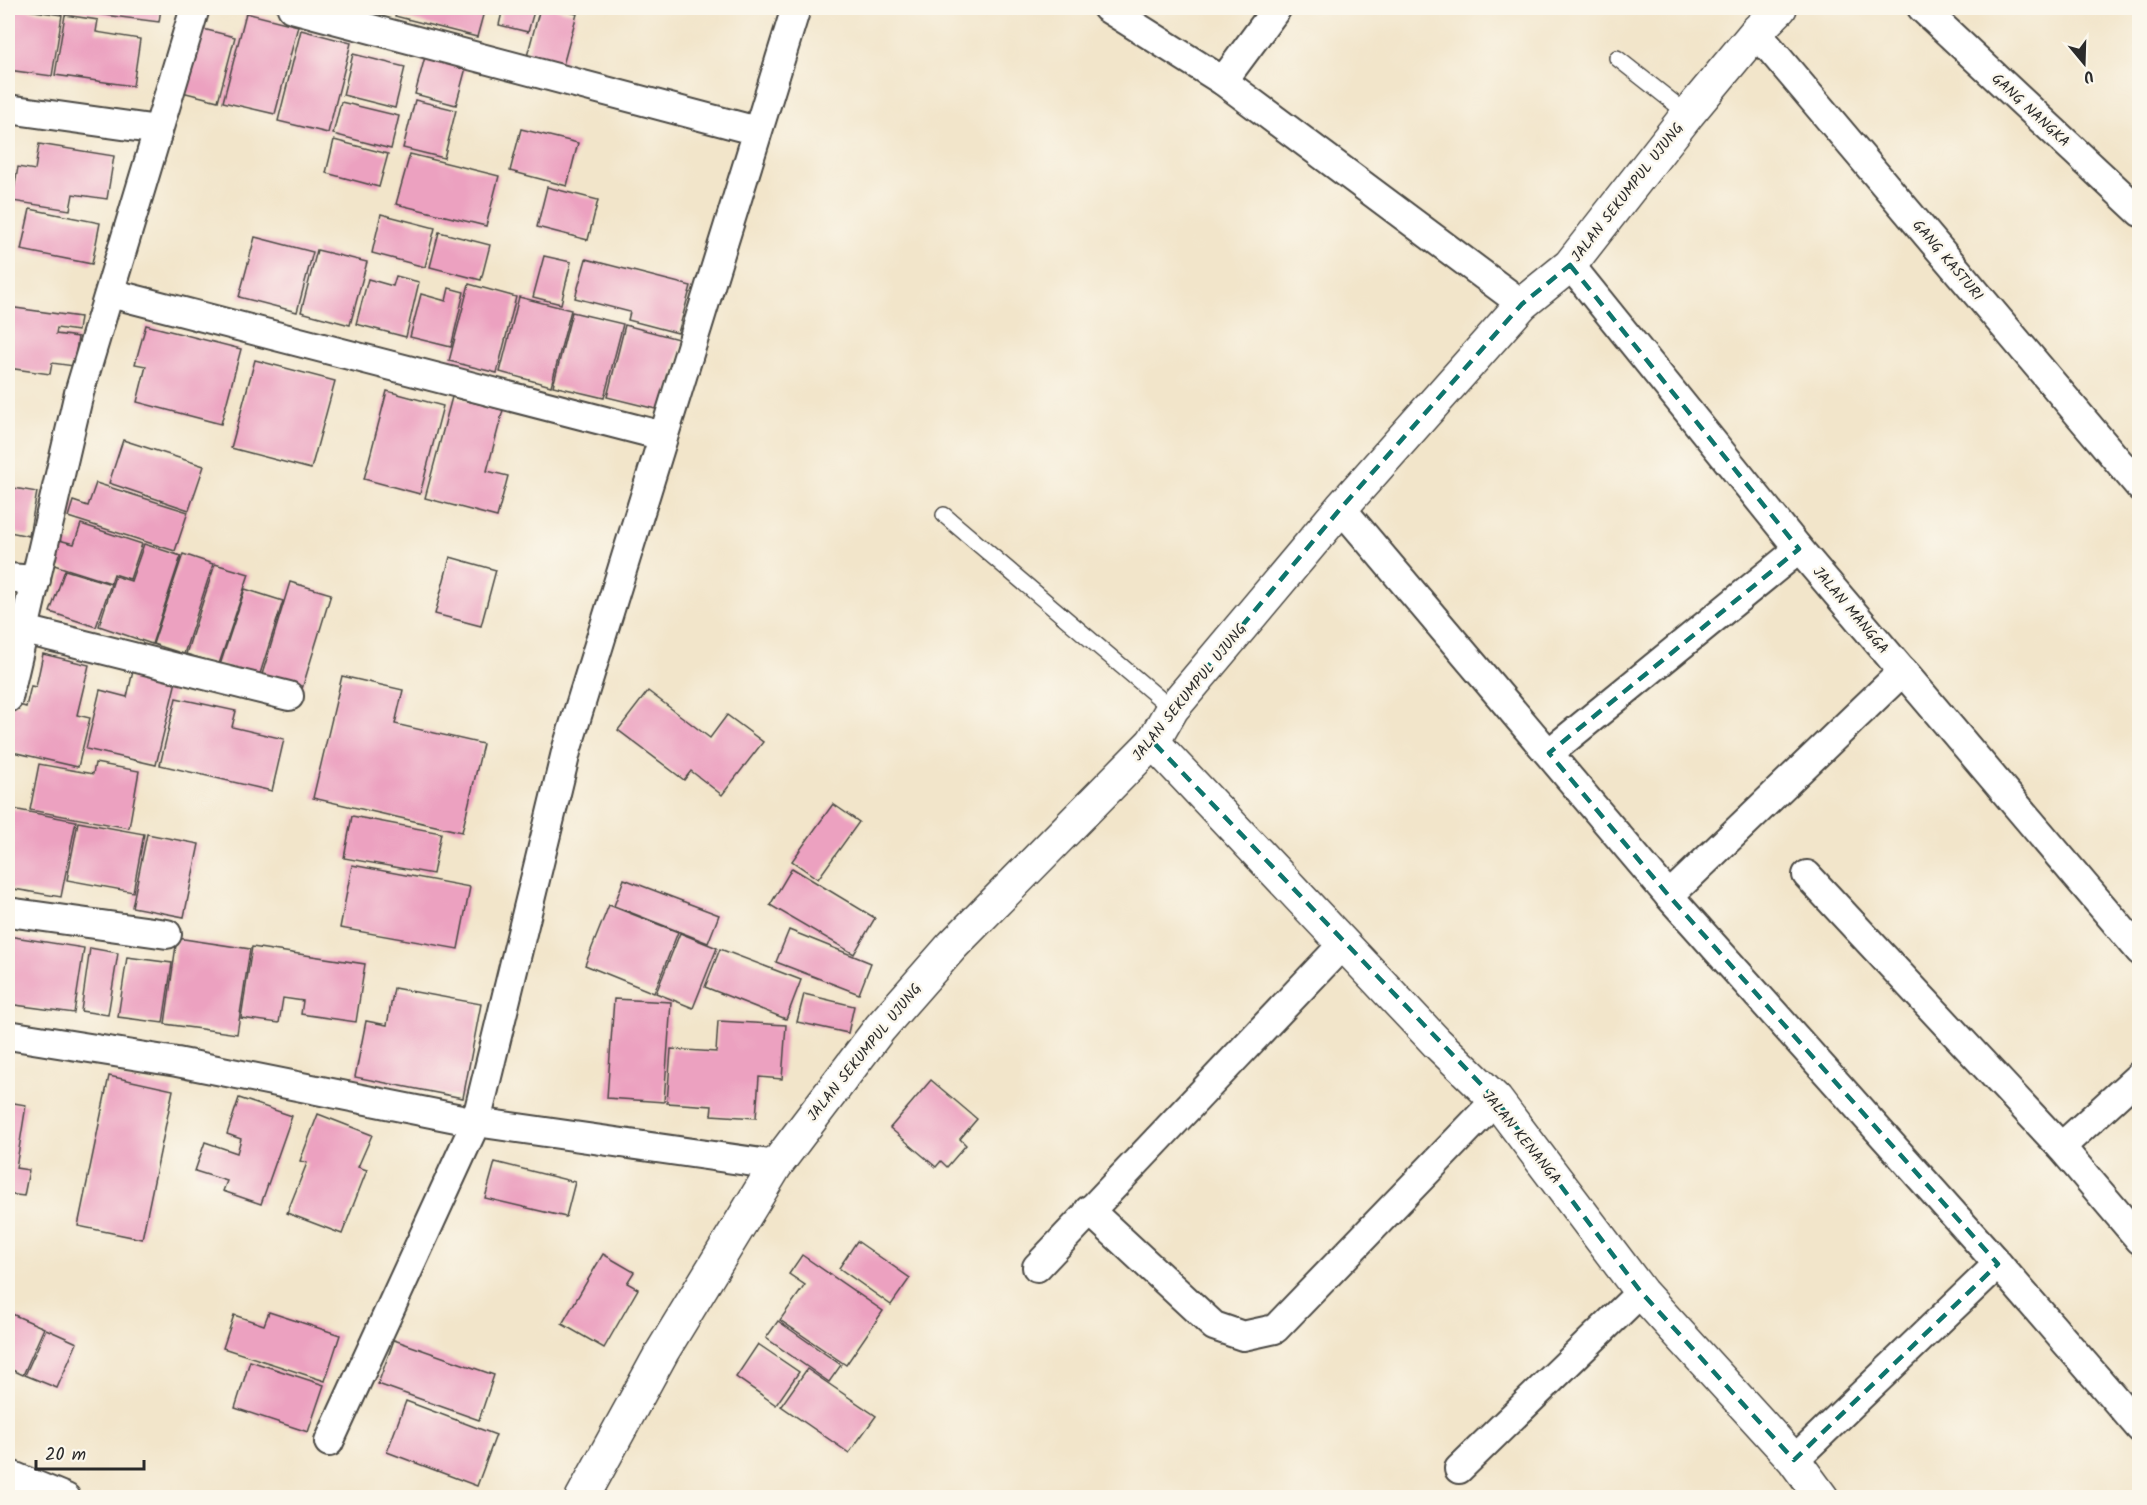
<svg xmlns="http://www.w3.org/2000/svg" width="2147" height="1505" font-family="Kalam,sans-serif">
	<rect width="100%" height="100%" fill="#fbf7ec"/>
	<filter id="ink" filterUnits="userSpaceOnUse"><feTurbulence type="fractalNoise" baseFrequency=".0167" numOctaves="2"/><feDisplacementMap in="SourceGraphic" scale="12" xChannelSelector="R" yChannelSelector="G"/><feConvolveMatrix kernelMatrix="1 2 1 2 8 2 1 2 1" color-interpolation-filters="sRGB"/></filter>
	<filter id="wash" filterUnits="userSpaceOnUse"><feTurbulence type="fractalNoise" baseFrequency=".008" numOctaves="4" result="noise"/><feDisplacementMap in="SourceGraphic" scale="24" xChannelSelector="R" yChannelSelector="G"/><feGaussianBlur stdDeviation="1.35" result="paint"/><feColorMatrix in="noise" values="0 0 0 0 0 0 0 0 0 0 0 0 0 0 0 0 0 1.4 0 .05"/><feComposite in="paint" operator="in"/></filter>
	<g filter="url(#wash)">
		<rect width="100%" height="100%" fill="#f2e5ca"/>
		<g id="blocks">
			<!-- building -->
			<g fill="#eca1c0">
				<polygon points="8,8 12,8 9,28 8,28"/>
				<polygon points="13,8 62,15 52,76 8,70 8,46"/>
				<polygon points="50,8 161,8 159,22"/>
				<polygon points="398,8 485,8 477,37 395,16"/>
				<polygon points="503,8 535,8 528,32 499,25"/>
				<polygon points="540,8 553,8 577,14 562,69 526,60"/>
				<polygon points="246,13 298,26 275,114 223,102"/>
				<polygon points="65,15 98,20 96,32 140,39 133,86 55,75"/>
				<polygon points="199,28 235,37 218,101 182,92"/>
				<polygon points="301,30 351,43 328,133 278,121"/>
				<polygon points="426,53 467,64 456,105 415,94"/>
				<polygon points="353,54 405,67 395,108 343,95"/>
				<polygon points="415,100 456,110 444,158 403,148"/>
				<polygon points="341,102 399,116 391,149 333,134"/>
				<polygon points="521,129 578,143 567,186 510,171"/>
				<polygon points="334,140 388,154 379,187 326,173"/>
				<polygon points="8,144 13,145 9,173 8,173"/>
				<polygon points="39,144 114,156 107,199 73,194 70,210 12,201 18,167 35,170"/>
				<polygon points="410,154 499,176 486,226 396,204"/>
				<polygon points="547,187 598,200 588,240 537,227"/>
				<polygon points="30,209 100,223 92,264 21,250"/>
				<polygon points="381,214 435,228 425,267 372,253"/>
				<polygon points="439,232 490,245 481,280 430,267"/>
				<polygon points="255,237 313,252 297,312 239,297"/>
				<polygon points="317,250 367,262 350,325 301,312"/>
				<polygon points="544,256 571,262 561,304 533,297"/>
				<polygon points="586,259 691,286 678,333 628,320 630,312 575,298"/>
				<polygon points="396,276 419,282 406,337 356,324 368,279 393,286"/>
				<polygon points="469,284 516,297 497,373 449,361"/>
				<polygon points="449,288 464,292 451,347 410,337 421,294 446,301"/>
				<polygon points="519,297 571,310 551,386 500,372"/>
				<polygon points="8,307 80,317 78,331 57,328 56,334 78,337 74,366 52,363 50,374 8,368"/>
				<polygon points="572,312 623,324 604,398 553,386"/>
				<polygon points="146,325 241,349 221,424 137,402 146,366 135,364"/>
				<polygon points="625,325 682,340 664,411 607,397"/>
				<polygon points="255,360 335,381 311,469 231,448"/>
				<polygon points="387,391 443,406 420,494 364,479"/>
				<polygon points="452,397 503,410 487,471 508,476 497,517 425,498"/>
				<polygon points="123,440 204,466 189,510 109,483"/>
				<polygon points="96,483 188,512 175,551 68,517 73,501 88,506"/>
				<polygon points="8,487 37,492 29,536 10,532 8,537"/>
				<polygon points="81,524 142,544 130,579 114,574 111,583 51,564 59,540 74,544"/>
				<polygon points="144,544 181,556 152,644 99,626 115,576 131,581"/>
				<polygon points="183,554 213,564 184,654 153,644"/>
				<polygon points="450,557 496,570 481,626 435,614"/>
				<polygon points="215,564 249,574 219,664 186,654"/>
				<polygon points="65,570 111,584 96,627 50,612"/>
				<polygon points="290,582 331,594 302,689 261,678"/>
				<polygon points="245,589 283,601 259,677 220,665"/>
				<polygon points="43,654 89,665 77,715 90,718 78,767 8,751 8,722 12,703 26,707 31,686 36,687"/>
				<polygon points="133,671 176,681 156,765 86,749 100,690 127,697"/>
				<polygon points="342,676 403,690 395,724 483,744 462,832 313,798"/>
				<polygon points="648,691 710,738 727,715 763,742 722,795 691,771 684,780 618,730"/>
				<polygon points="176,698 236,711 232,727 284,739 272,791 160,765"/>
				<polygon points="95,763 139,771 129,828 30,810 39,764 93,774"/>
				<polygon points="833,804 859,822 818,879 792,861"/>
				<polygon points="8,808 76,821 61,897 8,888"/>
				<polygon points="352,816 441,833 433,874 344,858"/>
				<polygon points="78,822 144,834 133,892 67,880"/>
				<polygon points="147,834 199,844 184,917 132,907"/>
				<polygon points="352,865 470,887 458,949 340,928"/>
				<polygon points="792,868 875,918 854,954 770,905"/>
				<polygon points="624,879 719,915 708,943 614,906"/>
				<polygon points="609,905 678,932 654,993 585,965"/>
				<polygon points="789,930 871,963 859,994 776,962"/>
				<polygon points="680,933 717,948 693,1008 656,993"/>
				<polygon points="8,936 84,948 74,1013 8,1004"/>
				<polygon points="177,938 250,949 237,1034 165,1024"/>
				<polygon points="252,947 365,964 356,1022 301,1014 303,1001 283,998 279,1023 241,1018"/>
				<polygon points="90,948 118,953 108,1015 81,1011"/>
				<polygon points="720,949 801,980 786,1019 705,987"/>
				<polygon points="127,957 172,963 163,1023 118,1017"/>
				<polygon points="394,988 481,1004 463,1098 355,1077 366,1021 387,1025"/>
				<polygon points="804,994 854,1006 848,1033 797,1022"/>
				<polygon points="614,999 671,1002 664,1102 607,1098"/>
				<polygon points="718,1021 786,1025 782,1079 759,1077 756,1118 711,1115 712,1106 667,1103 671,1049 716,1052"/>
				<polygon points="109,1076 173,1090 142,1239 78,1226"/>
				<polygon points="931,1080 977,1119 960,1139 966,1145 947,1167 941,1161 936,1167 890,1128"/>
				<polygon points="239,1098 292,1116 261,1204 223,1191 227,1181 195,1171 205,1142 237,1153 241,1139 227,1134"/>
				<polygon points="8,1102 26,1105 16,1168 29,1170 24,1196 8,1194"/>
				<polygon points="318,1114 372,1135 358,1167 367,1170 342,1234 287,1213 307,1163 300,1161"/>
				<polygon points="495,1162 575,1182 566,1217 485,1198"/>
				<polygon points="857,1241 910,1278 891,1305 839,1268"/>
				<polygon points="603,1254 634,1272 627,1283 638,1289 604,1348 562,1324"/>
				<polygon points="802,1255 883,1311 846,1365 780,1320 805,1285 789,1274"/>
				<polygon points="269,1312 340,1335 325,1381 223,1348 234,1315 264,1325"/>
				<polygon points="12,1314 44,1328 23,1375 8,1368 8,1325"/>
				<polygon points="778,1321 841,1365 829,1382 766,1338"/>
				<polygon points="46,1329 77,1343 57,1388 25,1375"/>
				<polygon points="394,1340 494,1375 479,1420 378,1384"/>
				<polygon points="758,1344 799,1372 776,1405 736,1377"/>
				<polygon points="250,1361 324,1385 308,1432 235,1408"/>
				<polygon points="807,1369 876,1416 849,1453 781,1406"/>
				<polygon points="406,1401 496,1435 477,1486 387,1452"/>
			</g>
		</g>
	</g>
	<g filter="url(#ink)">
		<use href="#blocks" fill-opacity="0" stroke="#494743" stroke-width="1.5"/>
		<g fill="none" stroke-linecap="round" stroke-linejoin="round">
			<!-- lane casing -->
			<g stroke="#494743" stroke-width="18">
				<g id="lane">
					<polyline points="1617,58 1688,114"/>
					<polyline points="944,515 1172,709"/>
				</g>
			</g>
			<!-- street casing -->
			<g stroke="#494743" stroke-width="32">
				<g id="street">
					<polyline points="292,8 757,131"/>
					<polyline points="1107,8 1223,81 1522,304"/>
					<polyline points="1922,8 2140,212"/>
					<polyline points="1756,32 2140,487"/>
					<polyline points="1223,81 1277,8"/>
					<polyline points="8,109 158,130"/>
					<polyline points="1570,265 1799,549 2140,951"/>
					<polyline points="110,293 663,436"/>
					<polyline points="1341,508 1669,896 1998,1264 2140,1428"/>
					<polyline points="8,578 36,580"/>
					<polyline points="25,630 289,696"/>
					<polyline points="8,698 79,393 195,8"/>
					<polyline points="1549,753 1799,549"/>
					<polyline points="1807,875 2061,1147 2140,1240"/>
					<polyline points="1669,896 1903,671"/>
					<polyline points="8,912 167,934"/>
					<polyline points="8,1035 177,1062 476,1122 776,1165"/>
					<polyline points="2061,1147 2140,1075"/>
					<polyline points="1089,1210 1214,1326 1243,1336 1275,1329 1496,1100"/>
					<polyline points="1037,1267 1343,944"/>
					<polyline points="329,1442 476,1122 567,748 796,8"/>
					<polyline points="1794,1460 1998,1264"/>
					<polyline points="1459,1469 1641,1292"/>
					<polyline points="8,1474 66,1498"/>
				</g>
			</g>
			<!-- secondary casing -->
			<g stroke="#494743" stroke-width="36">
				<g id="secondary">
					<polyline points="1153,742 1437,1043 1496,1100 1641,1292 1794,1460 1822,1498"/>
					<polyline points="582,1498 662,1352 776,1165 880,1028 952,946 1153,742 1172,709 1341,508 1522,304 1570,265 1688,114 1756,32 1780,8"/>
				</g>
			</g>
			<!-- lane -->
			<use href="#lane" stroke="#fff" stroke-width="15"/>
			<!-- street -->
			<use href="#street" stroke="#fff" stroke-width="28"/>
			<!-- secondary -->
			<use href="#secondary" stroke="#fff" stroke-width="33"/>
		</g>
	</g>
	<!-- marked area -->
	<path fill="none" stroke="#0f766e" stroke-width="4.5" stroke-dasharray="12 8" stroke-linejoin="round" d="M1570,265L1799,549L1549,753L1669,896L1998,1264L1794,1460L1641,1292L1496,1100L1153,742L1172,709L1341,508L1522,304Z"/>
	<g text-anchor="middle" stroke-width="5" stroke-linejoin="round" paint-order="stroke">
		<!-- street labels -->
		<g font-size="15" fill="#2b2b2b" stroke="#fbf7ec">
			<text transform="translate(2031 110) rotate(43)" y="5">GANG NANGKA</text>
			<text transform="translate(1627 192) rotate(-52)" y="5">JALAN SEKUMPUL UJUNG</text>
			<text transform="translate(1948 260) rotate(50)" y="5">GANG KASTURI</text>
			<text transform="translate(1851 610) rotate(50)" y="5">JALAN MANGGA</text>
			<text transform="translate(1189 692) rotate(-51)" y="5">JALAN SEKUMPUL UJUNG</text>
			<text transform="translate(864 1052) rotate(-51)" y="5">JALAN SEKUMPUL UJUNG</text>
			<text transform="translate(1522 1137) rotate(51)" y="5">JALAN KENANGA</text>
		</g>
	</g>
	<!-- margin -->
	<rect width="2147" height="1505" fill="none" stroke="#fbf7ec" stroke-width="30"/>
	<!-- north arrow -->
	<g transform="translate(2084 63) rotate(161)" stroke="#fbf7ec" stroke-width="4.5" paint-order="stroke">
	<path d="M0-4.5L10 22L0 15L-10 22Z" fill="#2b2b2b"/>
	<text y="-9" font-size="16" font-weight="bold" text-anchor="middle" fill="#2b2b2b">U</text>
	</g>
	<!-- scale -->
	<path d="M36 1460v9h108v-9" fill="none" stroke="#2b2b2b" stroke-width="3"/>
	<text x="45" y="1460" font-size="18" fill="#2b2b2b" stroke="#fbf7ec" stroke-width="4.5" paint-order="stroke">20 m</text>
</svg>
